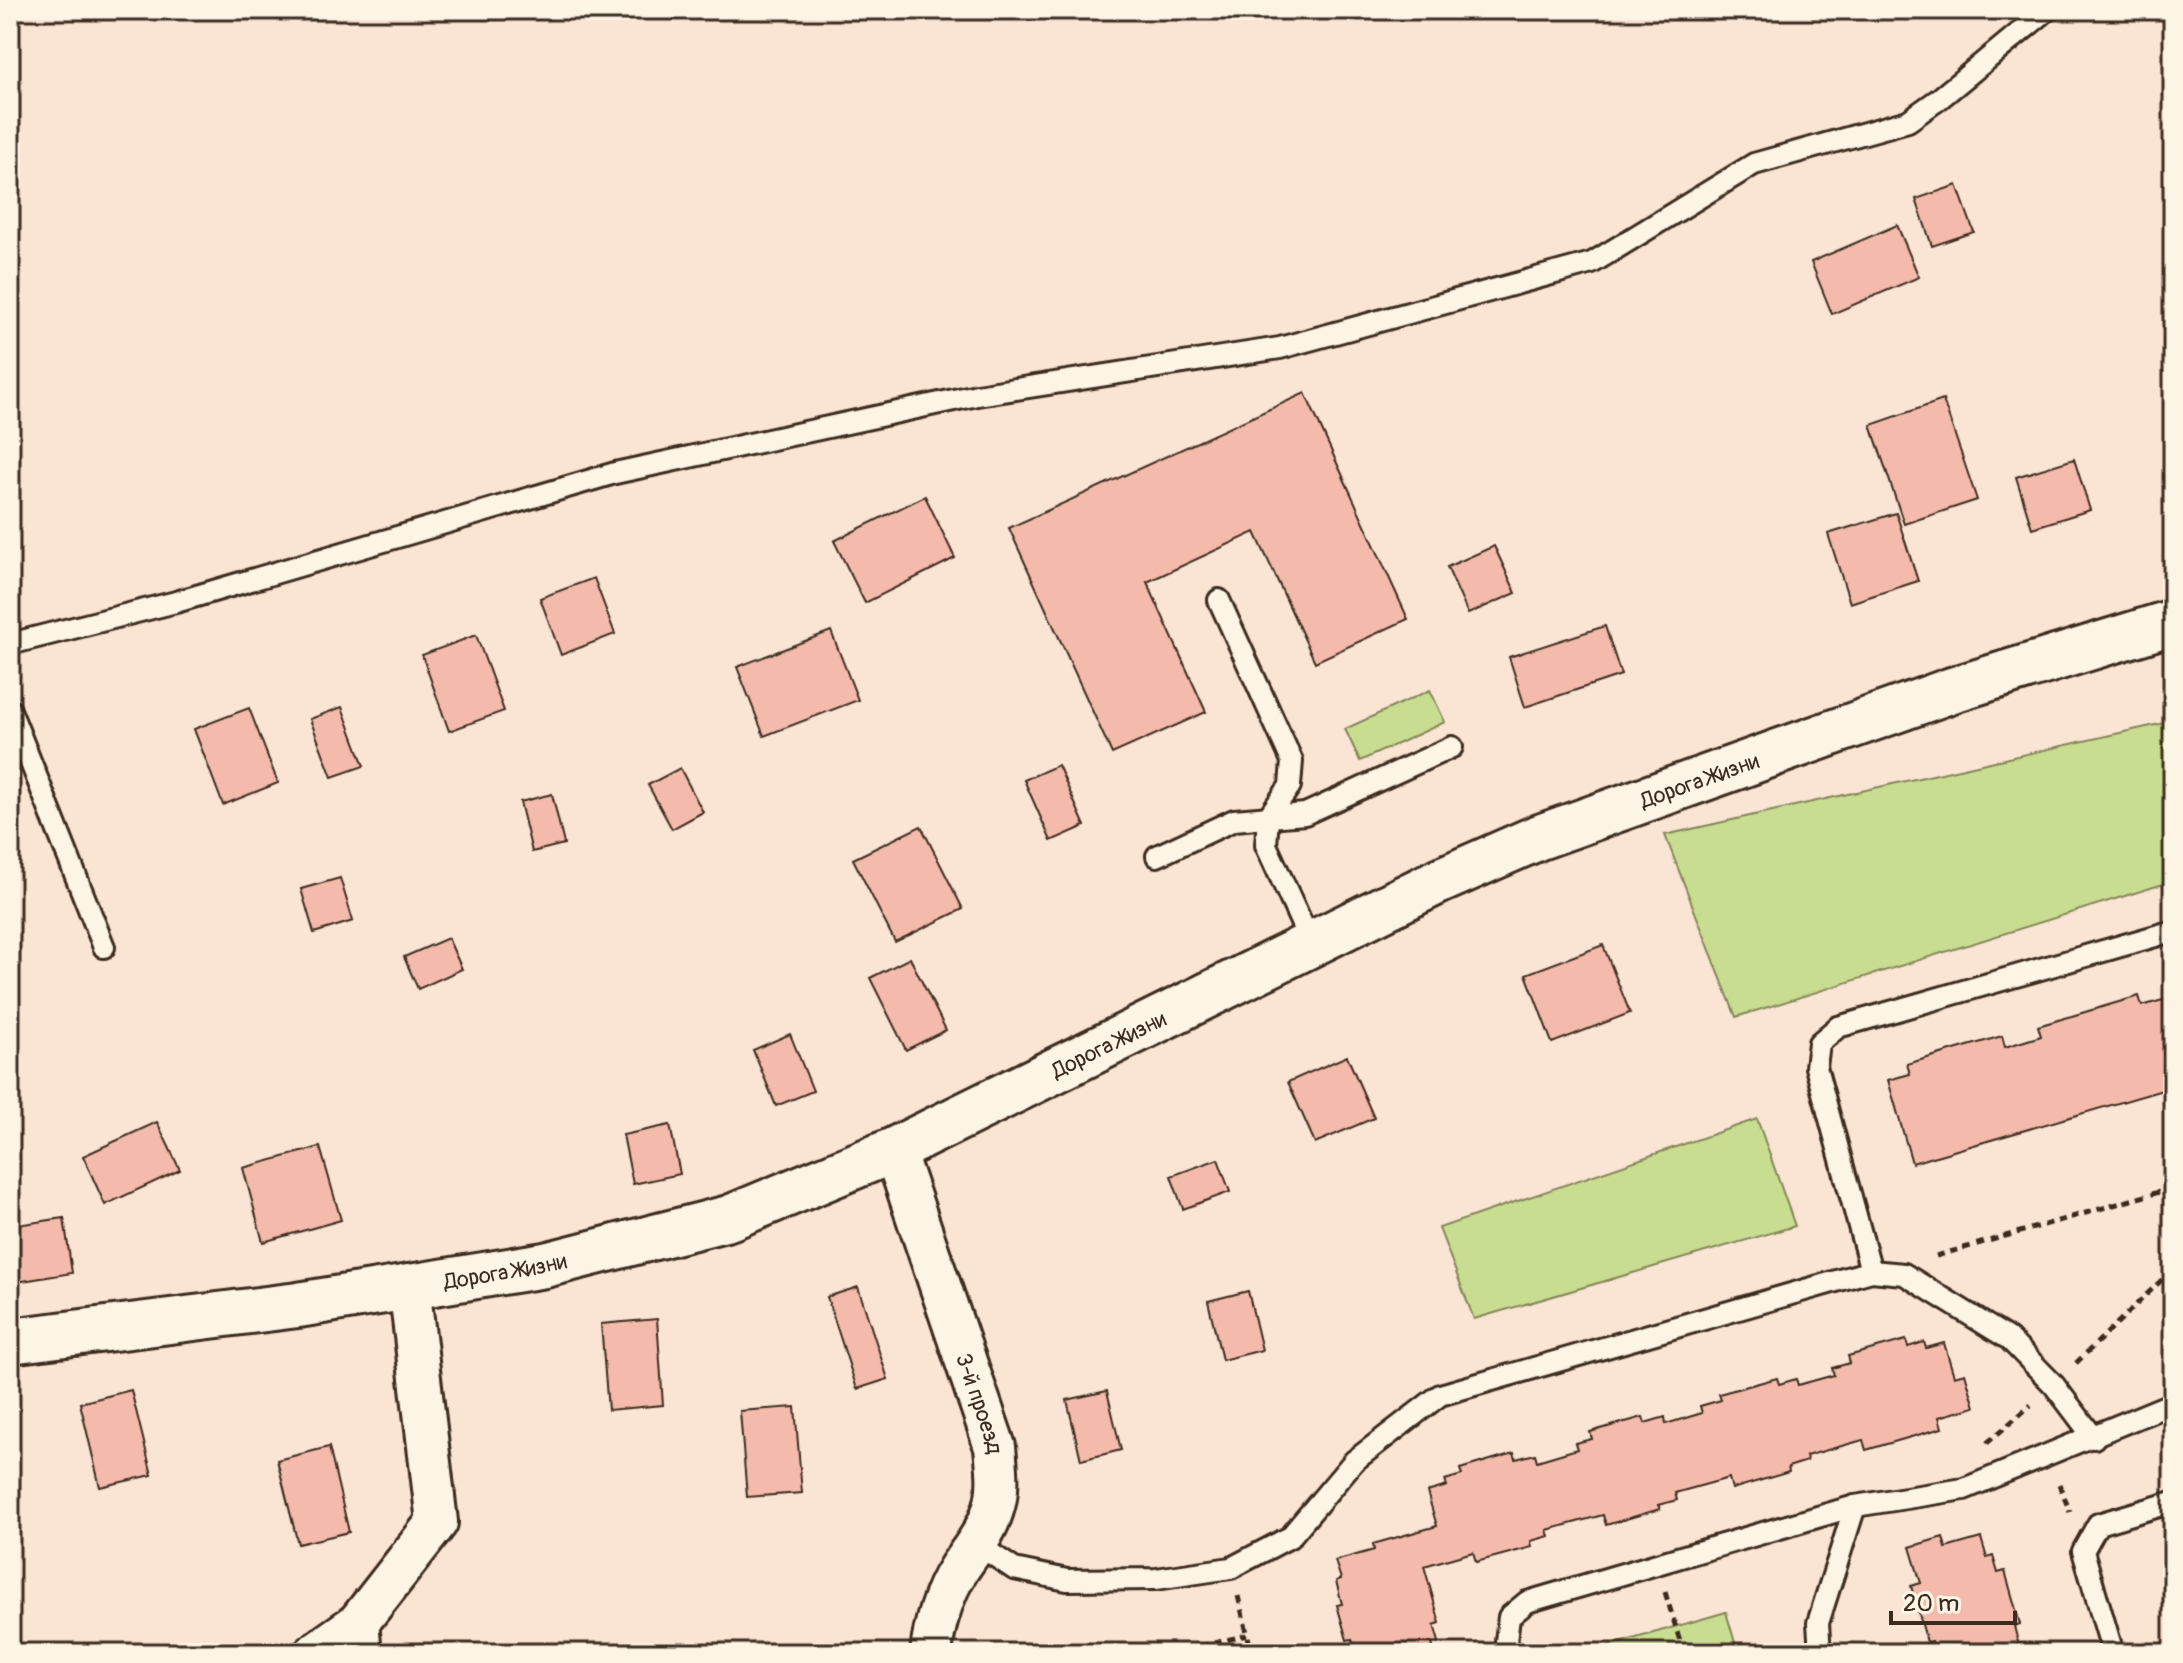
<svg xmlns="http://www.w3.org/2000/svg" width="2183" height="1663" font-family="Pangolin,sans-serif">
	<rect width="100%" height="100%" fill="#fae4d4"/>
	<filter id="ink" filterUnits="userSpaceOnUse"><feTurbulence type="fractalNoise" baseFrequency=".0125" numOctaves="2"/><feDisplacementMap in="SourceGraphic" scale="16" xChannelSelector="R" yChannelSelector="G"/><feConvolveMatrix kernelMatrix="1 2 1 2 8 2 1 2 1" color-interpolation-filters="sRGB"/></filter>
	<g filter="url(#ink)">
		<!-- green -->
		<g fill="#c9dd91" stroke="#828458" stroke-width="2">
			<polygon points="1430,690 1445,722 1360,761 1345,729"/>
			<polygon points="2173,721 2173,881 1736,1017 1665,835"/>
			<polygon points="1757,1119 1795,1226 1474,1319 1439,1228"/>
			<polygon points="1726,1612 1738,1653 1584,1653"/>
		</g>
		<!-- building -->
		<g fill="#f4bbac" stroke="#3b2a1e" stroke-width="2">
			<polygon points="1957,185 1974,232 1932,246 1916,199"/>
			<polygon points="1897,225 1919,277 1832,314 1811,262"/>
			<polygon points="1305,393 1408,619 1315,662 1255,532 1147,582 1206,712 1112,754 1009,528"/>
			<polygon points="1943,400 1977,500 1904,524 1871,425"/>
			<polygon points="2074,459 2090,510 2032,528 2016,477"/>
			<polygon points="925,496 955,558 865,603 834,541"/>
			<polygon points="1896,513 1918,581 1850,603 1828,534"/>
			<polygon points="1494,546 1516,593 1468,614 1447,567"/>
			<polygon points="594,578 615,634 561,655 540,598"/>
			<polygon points="1605,626 1621,675 1525,707 1509,657"/>
			<polygon points="831,631 858,700 764,736 737,667"/>
			<polygon points="476,635 504,711 449,731 422,655"/>
			<polygon points="342,707 364,766 332,777 310,719"/>
			<polygon points="249,708 278,783 223,805 194,729"/>
			<polygon points="1058,765 1085,826 1051,841 1024,780"/>
			<polygon points="680,768 703,812 672,829 648,785"/>
			<polygon points="552,794 564,844 532,852 520,802"/>
			<polygon points="921,826 963,909 895,942 853,859"/>
			<polygon points="340,878 353,921 314,933 301,889"/>
			<polygon points="448,938 462,969 418,989 404,957"/>
			<polygon points="1603,945 1630,1013 1552,1043 1526,974"/>
			<polygon points="910,958 946,1030 906,1050 870,978"/>
			<polygon points="2139,996 2142,1006 2173,997 2173,1087 1912,1163 1888,1080 1910,1074 1907,1064 2002,1036 2005,1047 2041,1036 2038,1026"/>
			<polygon points="790,1034 813,1091 776,1106 753,1050"/>
			<polygon points="1347,1056 1374,1118 1315,1143 1288,1082"/>
			<polygon points="157,1122 180,1170 105,1205 83,1156"/>
			<polygon points="670,1125 680,1174 633,1184 623,1135"/>
			<polygon points="320,1147 341,1220 263,1242 243,1168"/>
			<polygon points="1218,1159 1230,1192 1183,1209 1171,1176"/>
			<polygon points="64,1218 72,1273 10,1283 10,1226"/>
			<polygon points="858,1287 888,1379 857,1389 827,1297"/>
			<polygon points="1248,1291 1262,1350 1222,1360 1208,1301"/>
			<polygon points="657,1319 663,1405 608,1410 601,1324"/>
			<polygon points="1906,1340 1908,1347 1924,1342 1926,1348 1944,1343 1954,1376 1965,1373 1975,1407 1939,1417 1942,1428 1866,1450 1863,1440 1806,1456 1807,1461 1788,1467 1789,1472 1732,1489 1729,1478 1675,1493 1677,1500 1658,1505 1660,1509 1606,1525 1603,1515 1547,1530 1549,1536 1531,1541 1532,1547 1476,1562 1473,1552 1424,1566 1440,1623 1434,1625 1439,1642 1432,1644 1435,1653 1355,1653 1352,1639 1347,1640 1337,1605 1342,1604 1336,1581 1341,1579 1335,1561 1374,1550 1373,1544 1437,1526 1427,1492 1447,1486 1445,1480 1462,1475 1460,1469 1514,1453 1516,1459 1535,1454 1537,1461 1577,1449 1575,1443 1592,1439 1590,1432 1643,1417 1645,1423 1665,1417 1666,1424 1702,1413 1700,1406 1721,1400 1719,1394 1777,1378 1779,1384 1796,1379 1798,1385 1834,1375 1832,1368 1850,1363 1848,1356"/>
			<polygon points="131,1390 152,1475 100,1487 80,1403"/>
			<polygon points="1107,1391 1121,1450 1081,1460 1067,1400"/>
			<polygon points="795,1407 802,1493 747,1497 740,1411"/>
			<polygon points="329,1447 349,1532 298,1544 277,1460"/>
			<polygon points="1943,1537 1946,1548 1981,1538 1987,1558 1993,1556 1998,1573 2005,1571 2020,1624 2014,1626 2019,1646 2012,1648 2014,1653 1935,1653 1932,1641 1927,1642 1911,1586 1921,1583 1910,1547"/>
		</g>
		<g fill="none" stroke-linecap="round" stroke-linejoin="round">
			<!-- lane casing -->
			<g stroke="#3b2a1e" stroke-width="26">
				<g id="lane">
					<polyline points="1219,600 1292,761 1290,786 1268,817 1266,845 1311,944"/>
					<polyline points="10,644 176,602 615,473 977,395 1280,348 1592,263 1754,164 1908,121 1939,99 2047,10"/>
					<polyline points="10,710 104,947"/>
					<polyline points="1157,856 1234,820 1305,814 1452,747"/>
					<polyline points="1871,1271 1904,1274 2009,1339 2054,1385 2094,1438"/>
					<polyline points="977,1544 1014,1569 1067,1580 1156,1579 1231,1568 1290,1537 1354,1461 1440,1395 1871,1271 1816,1067 1819,1043 1838,1027 2173,931"/>
					<polyline points="1510,1653 1506,1641 1509,1617 1527,1602 1855,1506 1964,1489 2173,1403"/>
					<polyline points="1820,1653 1818,1623 1855,1506"/>
					<polyline points="2113,1653 2083,1551 2098,1524 2173,1502"/>
				</g>
			</g>
			<!-- street casing -->
			<g stroke="#3b2a1e" stroke-width="46">
				<g id="street">
					<path id="s1" d="M894,1150L995,1447C997,1468 1000,1489 993,1510C986,1533 971,1550 958,1570C943,1593 934,1626 931,1653"/>
					<polyline points="315,1653 358,1623"/>
					<polyline points="361,1653 358,1623 437,1522 409,1285"/>
				</g>
			</g>
			<!-- secondary casing -->
			<g stroke="#3b2a1e" stroke-width="50">
				<g id="secondary">
					<path id="s2" d="M10,1341L298,1305L545,1265L729,1218L894,1150L1439,881L1537,838L1952,690L2173,622"/>
				</g>
			</g>
			<!-- path -->
			<g stroke="#3b2a1e" stroke-width="5" stroke-dasharray="8 6" stroke-linecap="butt">
				<polyline points="1936,1256 2173,1188"/>
				<polyline points="2076,1363 2173,1269"/>
				<polyline points="1987,1443 2031,1405"/>
				<polyline points="2059,1484 2070,1512"/>
				<polyline points="1665,1592 1680,1641 1679,1653"/>
				<polyline points="1238,1596 1252,1653"/>
				<polyline points="1173,1653 1247,1635"/>
			</g>
			<!-- lane -->
			<use href="#lane" stroke="#fcf5e5" stroke-width="20"/>
			<!-- street -->
			<use href="#street" stroke="#fcf5e5" stroke-width="40"/>
			<!-- secondary -->
			<use href="#secondary" stroke="#fcf5e5" stroke-width="44"/>
		</g>
	</g>
	<g text-anchor="middle" stroke-width="6" stroke-linejoin="round" paint-order="stroke">
		<!-- street labels -->
		<g font-size="22" fill="#3b2a1e" stroke="#fcf5e5">
			<text dy="8" stroke="none"><textPath href="#s2" startOffset="1796">Дорога Жизни</textPath></text>
			<text dy="8" stroke="none"><textPath href="#s2" startOffset="1148">Дорога Жизни</textPath></text>
			<text dy="8" stroke="none"><textPath href="#s2" startOffset="500">Дорога Жизни</textPath></text>
			<text dy="8" stroke="none"><textPath href="#s1" startOffset="268">3-й проезд</textPath></text>
		</g>
	</g>
	<!-- margin -->
	<rect width="2183" height="1663" fill="none" stroke="#fcf5e5" stroke-width="40"/>
	<rect x="20" y="20" width="2143" height="1623" fill="none" stroke="#3b2a1e" stroke-width="3" filter="url(#ink)"/>
	<!-- scale -->
	<path d="M1891 1611v12h124v-12" fill="none" stroke="#3b2a1e" stroke-width="4"/>
	<text x="1903" y="1611" font-size="24" fill="#3b2a1e" stroke="#fcf5e5" stroke-width="6" paint-order="stroke">20 m</text>
</svg>
